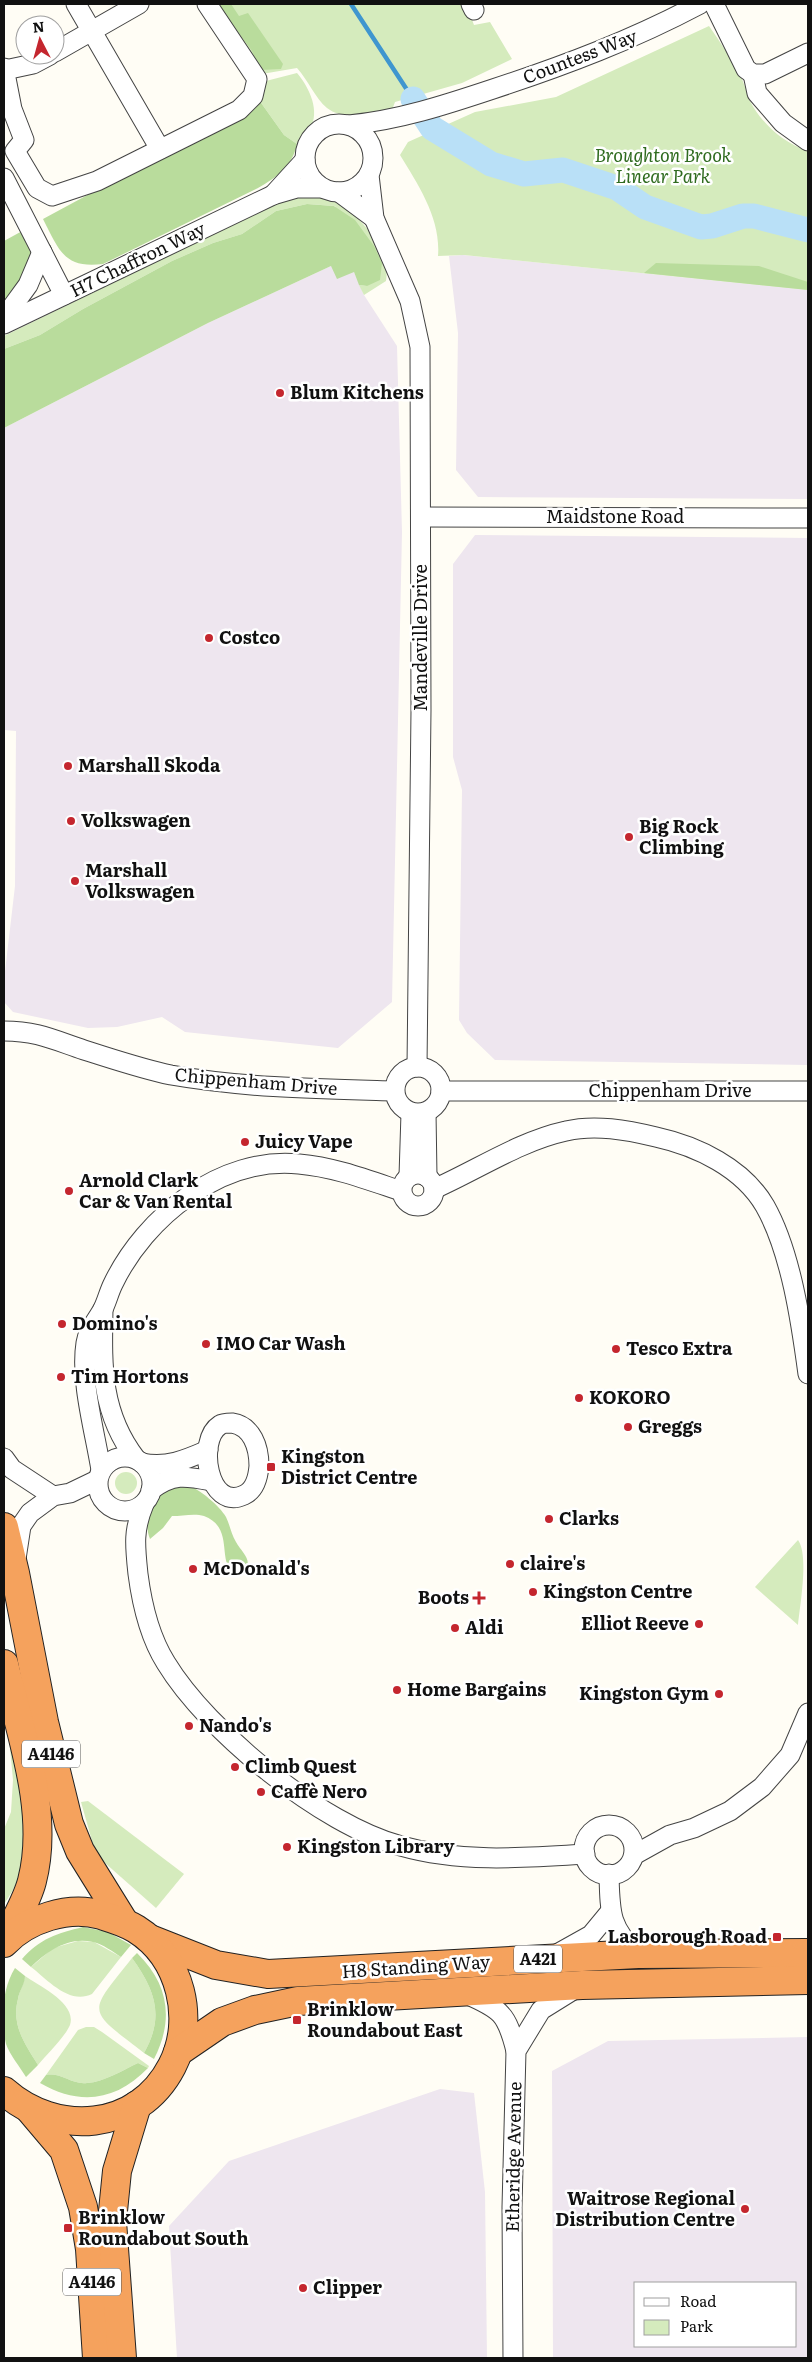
<svg xmlns="http://www.w3.org/2000/svg" width="812" height="2362" font-family="Literata,serif">
	<rect width="100%" height="100%" fill="#fffdf5"/>
	<!-- industrial -->
	<g fill="#eee6ef" fill-rule="evenodd">
		<polygon points="463,255 808,290 808,499 478,497 456,470 458,333 449,256"/>
		<polygon points="331,266 354,272 364,295 397,346 402,532 392,1002 338,1048 185,1032 162,1017 117,1027 88,1028 13,1012 4,1002 4,980 15,886 16,731 4,730 4,428 208,323"/>
		<polygon points="475,535 808,538 808,1065 495,1060 467,1033 459,1020 462,790 453,757 453,564"/>
		<path d="M808,2037V2358H553L552,2071L608,2041ZM636,2283H796V2346H636Z"/>
		<polygon points="440,2089 474,2093 485,2192 487,2358 177,2358 169,2226 229,2161"/>
	</g>
	<!-- green -->
	<g fill="#d5ebbd">
		<path d="M205,4H466L474,25L490,22L512,59L462,83L395,102L392,110C374,113 343,121 327,108C315,98 308,80 297,68L256,75Z"/>
		<path d="M709,26C721,43 732,60 742,79C745,86 747,94 750,101C762,124 783,143 808,151V290L464,255L438,256C441,219 419,186 400,155L408,142L475,112L556,97Z"/>
		<path d="M297,73C308,86 319,107 312,125C309,132 301,138 297,144L284,135L259,100L262,82Z"/>
		<path d="M315,195C323,198 333,200 341,205C364,220 391,252 386,281L364,295L359,285L367,286L335,206L307,204L276,211L242,234L213,243L172,261L83,309L40,335L4,349V336L289,197Z"/>
		<circle cx="126" cy="1483" r="11"/>
		<path d="M798,1540C809,1555 800,1605 798,1625L755,1587Z"/>
		<path d="M14,1746C26,1799 39,1857 4,1904V1829L11,1812L13,1780L10,1748Z"/>
		<polygon points="88,1801 184,1874 156,1908 96,1855 81,1802"/>
		<path d="M78,1941L94,1942L121,1957L92,1994C69,2005 48,1980 31,1967L53,1948Z"/>
		<path d="M132,1958C155,1990 165,2016 144,2053C86,2008 87,2015 132,1958Z"/>
		<path d="M25,1976C39,1986 77,2003 70,2025C65,2037 46,2055 38,2065C25,2044 11,2025 18,1999C19,1991 24,1984 25,1976Z"/>
		<path d="M86,2027H94L102,2032L149,2066L148,2068L138,2063C123,2070 104,2082 87,2083C72,2085 61,2072 46,2075L78,2030Z"/>
	</g>
	<!-- forest -->
	<g fill="#b9dc9c">
		<polygon points="217,4 231,4 239,16 248,13 283,64 281,69 260,70 251,62 255,58 252,51"/>
		<path d="M259,100L284,135L297,144C292,167 277,177 258,188L103,264C64,269 59,250 43,219L245,110Z"/>
		<polygon points="307,204 334,206 355,220 374,246 382,263 380,280 367,286 359,285 354,272 337,279 331,266 208,323 4,428 4,349 40,335 83,309 172,261 213,243 242,234 276,211"/>
		<polygon points="24,230 35,251 25,278 4,305 4,241"/>
		<polygon points="656,263 759,266 808,282 808,290 644,273"/>
		<path d="M188,1485C199,1489 220,1506 226,1517C230,1525 231,1534 236,1542C242,1553 253,1559 245,1572L236,1574C215,1564 236,1528 204,1516C195,1513 182,1516 172,1516L163,1528L150,1539C142,1519 153,1501 168,1487Z"/>
		<path d="M83,1927L108,1932L131,1945L121,1957C113,1952 103,1944 93,1942C69,1936 47,1951 31,1967L22,1959C39,1939 58,1933 83,1927Z"/>
		<path d="M137,1953C169,1984 174,2020 154,2059L144,2053C165,2016 155,1990 132,1958Z"/>
		<path d="M15,1968L25,1976C25,1984 19,1991 18,1999C11,2025 25,2044 38,2065L26,2077C20,2067 10,2055 6,2044C0,2020 2,1989 15,1968Z"/>
		<path d="M138,2063L148,2068C116,2101 80,2106 40,2083L46,2075C61,2072 72,2085 87,2083C104,2082 123,2070 138,2063Z"/>
	</g>
	<g fill="none" stroke-linecap="round" stroke-linejoin="round">
		<!-- stream -->
		<polyline stroke="#3f96cf" stroke-width="4.5" points="351,4 413,99"/>
		<!-- river -->
		<polyline stroke="#b9e0f7" stroke-width="25" points="413,99 432,128 491,164 524,174 563,170 617,188 645,207 701,227 712,226 743,216 754,216 808,230"/>
		<!-- minor casing -->
		<g stroke="#444" stroke-width="21">
			<g id="minor">
				<polyline points="76,4 160,149"/>
				<polyline points="471,4 474,10"/>
				<polyline points="714,4 746,69 753,74 765,74 808,53"/>
				<polyline points="55,52 139,4"/>
				<polyline points="4,68 12,109 24,140 15,151 37,188 52,196 97,181 239,110 253,96 257,79 207,4"/>
				<polyline points="5,70 33,64 50,55"/>
				<polyline points="753,74 757,93 783,123 808,141"/>
				<circle cx="339" cy="158" r="34"/>
				<path d="M349,125C399,120 445,105 493,89C566,65 632,40 700,4"/>
				<polyline points="369,175 374,218 410,301 420,347 421,710 417,1067"/>
				<polyline points="4,178 64,295"/>
				<polyline points="339,192 374,218"/>
				<polyline points="273,195 305,160"/>
				<polyline points="4,318 28,285 42,252"/>
				<polyline points="4,324 273,195 297,188 322,188"/>
				<polyline points="421,517 808,518"/>
				<path d="M4,1031C37,1031 54,1040 84,1050C113,1059 142,1069 171,1075C245,1088 320,1089 394,1091"/>
				<circle cx="418" cy="1090" r="23"/>
				<polyline points="441,1091 808,1091"/>
				<polyline points="426,1112 427,1177"/>
				<circle cx="418" cy="1190" r="16"/>
				<polyline points="409,1176 411,1113"/>
				<path d="M434,1189C477,1170 520,1141 566,1131C595,1124 627,1130 656,1137C697,1146 743,1168 765,1206C791,1252 801,1322 808,1374"/>
				<path d="M103,1309C102,1365 100,1412 136,1459"/>
				<path d="M232,1423C252,1426 259,1447 259,1466C258,1478 255,1490 244,1495C208,1512 196,1440 220,1425C223,1423 228,1423 232,1423Z"/>
				<circle cx="125" cy="1484" r="27"/>
				<polyline points="4,1458 12,1469 53,1496"/>
				<path d="M142,1463C167,1468 185,1460 208,1450"/>
				<path d="M101,1470C95,1432 80,1381 86,1343C88,1330 97,1320 103,1309C107,1301 109,1292 113,1284C145,1217 221,1156 299,1164C334,1167 368,1180 401,1191"/>
				<path d="M151,1490C173,1473 186,1476 212,1481"/>
				<path d="M144,1504C133,1530 135,1546 138,1574C142,1605 149,1636 166,1663C208,1732 322,1825 401,1846C461,1863 523,1858 585,1854"/>
				<polyline points="16,1559 21,1526 30,1513 53,1496 70,1493 97,1480"/>
				<circle cx="609" cy="1850" r="25"/>
				<polyline points="634,1855 670,1835 694,1828 730,1811 762,1787 790,1755 808,1713"/>
				<path d="M609,1874C610,1911 609,1928 638,1954"/>
				<polyline points="557,1954 591,1935 610,1912"/>
				<path d="M466,1994C501,2009 507,2014 516,2051"/>
				<polyline points="513,2358 512,2207 516,2051 541,2010 578,1987"/>
			</g>
		</g>
		<!-- highway casing -->
		<g stroke="#222" stroke-width="30">
			<g id="highway">
				<polyline points="4,1527 15,1573 44,1722 69,1824 80,1851 124,1922"/>
				<path d="M4,1664C20,1732 50,1812 32,1881C27,1901 14,1921 6,1940"/>
				<polyline points="150,1939 216,1965 268,1974 638,1954 808,1953"/>
				<path d="M4,1943C27,1919 69,1905 101,1915C114,1919 125,1922 136,1929C181,1957 196,2020 172,2066C138,2132 56,2137 4,2091"/>
				<polyline points="178,2052 222,2022 255,2010 298,2001 582,1985 808,1980"/>
				<polyline points="31,2111 64,2150 83,2207 90,2249 97,2358"/>
				<polyline points="122,2358 112,2221 117,2171 137,2105"/>
			</g>
		</g>
		<!-- minor -->
		<use href="#minor" stroke="#fff" stroke-width="19"/>
		<!-- highway -->
		<use href="#highway" stroke="#f5a25d" stroke-width="28"/>
	</g>
	<!-- markers -->
	<g fill="#c4262e" stroke="#fff" stroke-width="2">
		<circle cx="280" cy="393" r="5"/>
		<circle cx="209" cy="638" r="5"/>
		<circle cx="68" cy="766" r="5"/>
		<circle cx="71" cy="821" r="5"/>
		<circle cx="629" cy="837" r="5"/>
		<circle cx="75" cy="881" r="5"/>
		<circle cx="245" cy="1142" r="5"/>
		<circle cx="69" cy="1191" r="5"/>
		<circle cx="62" cy="1324" r="5"/>
		<circle cx="206" cy="1344" r="5"/>
		<circle cx="616" cy="1349" r="5"/>
		<circle cx="61" cy="1377" r="5"/>
		<circle cx="579" cy="1398" r="5"/>
		<circle cx="628" cy="1427" r="5"/>
		<rect x="266" y="1462" width="10" height="10" rx="2.5"/>
		<circle cx="549" cy="1519" r="5"/>
		<circle cx="510" cy="1564" r="5"/>
		<circle cx="193" cy="1569" r="5"/>
		<circle cx="533" cy="1592" r="5"/>
		<path d="M476.5 1590.5h5v5h5v5h-5v5h-5v-5h-5v-5h5z"/>
		<circle cx="699" cy="1624" r="5"/>
		<circle cx="455" cy="1628" r="5"/>
		<circle cx="397" cy="1690" r="5"/>
		<circle cx="719" cy="1694" r="5"/>
		<circle cx="189" cy="1726" r="5"/>
		<circle cx="235" cy="1767" r="5"/>
		<circle cx="261" cy="1792" r="5"/>
		<circle cx="287" cy="1847" r="5"/>
		<rect x="772" y="1932" width="10" height="10" rx="2.5"/>
		<rect x="292" y="2015" width="10" height="10" rx="2.5"/>
		<circle cx="745" cy="2209" r="5"/>
		<rect x="63" y="2223" width="10" height="10" rx="2.5"/>
		<circle cx="303" cy="2288" r="5"/>
	</g>
	<g text-anchor="middle" stroke-width="5" stroke-linejoin="round" paint-order="stroke">
		<!-- shield labels -->
		<g fill="#fff" stroke="#585858" stroke-width="1">
			<rect x="22" y="1740.5" width="58" height="27" rx="4"/>
			<rect x="514" y="1945.5" width="48" height="27" rx="4"/>
			<rect x="63" y="2268.5" width="58" height="27" rx="4"/>
		</g>
		<g font-size="16" font-weight="bold" fill="#111">
			<text x="51" y="1760">A4146</text>
			<text x="538" y="1965">A421</text>
			<text x="92" y="2288">A4146</text>
		</g>
		<!-- street labels -->
		<g font-size="18" fill="#111" stroke="#fff">
			<text transform="translate(580 57) rotate(-21)" y="6">Countess Way</text>
			<text transform="translate(138 260) rotate(-26)" y="6">H7 Chaffron Way</text>
			<text x="615" y="523">Maidstone Road</text>
			<text transform="translate(421 638) rotate(-90)" y="6">Mandeville Drive</text>
			<text transform="translate(256 1082) rotate(5)" y="6">Chippenham Drive</text>
			<text x="670" y="1097">Chippenham Drive</text>
			<text transform="translate(416 1967) rotate(-4)" y="6">H8 Standing Way</text>
			<text transform="translate(514 2157) rotate(-89)" y="6">Etheridge Avenue</text>
		</g>
		<!-- park labels -->
		<g font-size="18" font-style="italic" fill="#2f6b1f" stroke="#fff">
			<text x="663" y="162">Broughton Brook<tspan x="663" dy="21">Linear Park</tspan></text>
		</g>
		<!-- poi labels -->
		<g font-size="18" font-weight="bold" fill="#111" stroke="#fff" text-anchor="start">
			<text x="290" y="399">Blum Kitchens</text>
			<text x="219" y="644">Costco</text>
			<text x="78" y="772">Marshall Skoda</text>
			<text x="81" y="827">Volkswagen</text>
			<text x="639" y="833">Big Rock<tspan x="639" dy="21">Climbing</tspan></text>
			<text x="85" y="877">Marshall<tspan x="85" dy="21">Volkswagen</tspan></text>
			<text x="255" y="1148">Juicy Vape</text>
			<text x="79" y="1187">Arnold Clark<tspan x="79" dy="21">Car &amp; Van Rental</tspan></text>
			<text x="72" y="1330">Domino's</text>
			<text x="216" y="1350">IMO Car Wash</text>
			<text x="626" y="1355">Tesco Extra</text>
			<text x="71" y="1383">Tim Hortons</text>
			<text x="589" y="1404">KOKORO</text>
			<text x="638" y="1433">Greggs</text>
			<text x="281" y="1463">Kingston<tspan x="281" dy="21">District Centre</tspan></text>
			<text x="559" y="1525">Clarks</text>
			<text x="520" y="1570">claire's</text>
			<text x="203" y="1575">McDonald's</text>
			<text x="543" y="1598">Kingston Centre</text>
			<text x="469" y="1604" text-anchor="end">Boots</text>
			<text x="689" y="1630" text-anchor="end">Elliot Reeve</text>
			<text x="465" y="1634">Aldi</text>
			<text x="407" y="1696">Home Bargains</text>
			<text x="709" y="1700" text-anchor="end">Kingston Gym</text>
			<text x="199" y="1732">Nando's</text>
			<text x="245" y="1773">Climb Quest</text>
			<text x="271" y="1798">Caffè Nero</text>
			<text x="297" y="1853">Kingston Library</text>
			<text x="767" y="1943" text-anchor="end">Lasborough Road</text>
			<text x="307" y="2016">Brinklow<tspan x="307" dy="21">Roundabout East</tspan></text>
			<text x="735" y="2205" text-anchor="end">Waitrose Regional<tspan x="735" dy="21">Distribution Centre</tspan></text>
			<text x="78" y="2224">Brinklow<tspan x="78" dy="21">Roundabout South</tspan></text>
			<text x="313" y="2294">Clipper</text>
		</g>
	</g>
	<!-- border -->
	<rect width="812" height="2362" fill="none" stroke="#111111" stroke-width="10"/>
	<!-- legend -->
	<rect x="634" y="2282" width="162" height="65" fill="#ffffff" stroke="#a0a0a0"/>
	<rect x="644" y="2298" width="25" height="8" fill="#ffffff" stroke="#a0a0a0"/>
	<text x="680" y="2307" font-size="15" fill="#111111">Road</text>
	<rect x="644" y="2320" width="25" height="15" fill="#d5ebbd" stroke="#a0a0a0"/>
	<text x="680" y="2332" font-size="15" fill="#111111">Park</text>
	<!-- north arrow -->
	<g transform="translate(40 40) rotate(354)"><circle r="24" fill="#ffffff" stroke="#a0a0a0"/>
	<path d="M0-4L9 19L0 12L-9 19Z" fill="#c4262e"/>
	<text y="-8" font-size="14" font-weight="bold" text-anchor="middle" fill="#111111">N</text>
	</g>
</svg>
